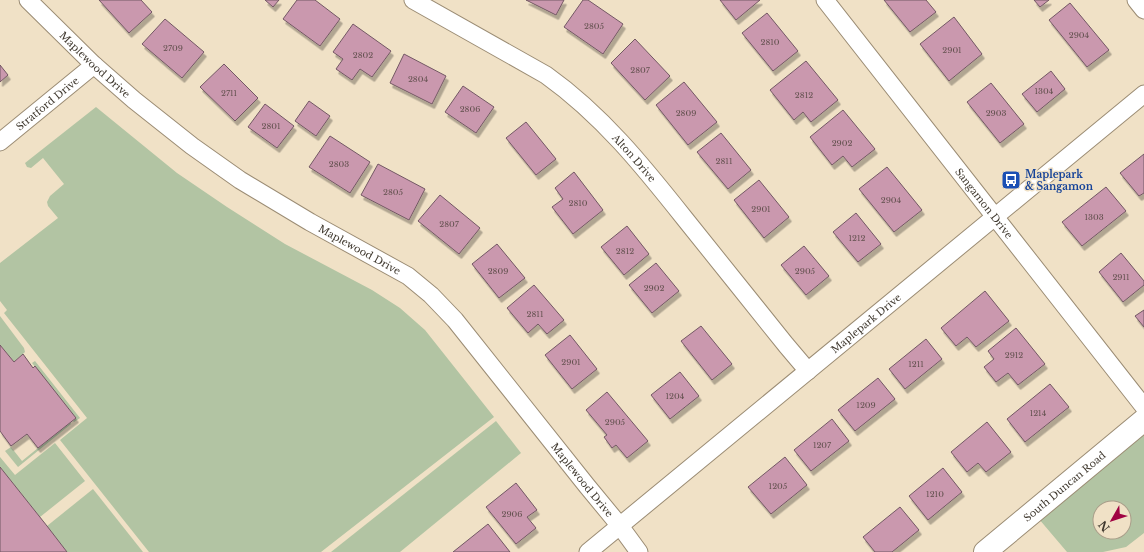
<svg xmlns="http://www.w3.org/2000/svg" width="1144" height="552" font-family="'Libre Baskerville',serif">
	<defs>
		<filter id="shadow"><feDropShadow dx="2.5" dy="4.5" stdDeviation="0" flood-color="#0004"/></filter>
	</defs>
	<rect width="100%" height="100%" fill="#f0e1c6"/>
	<!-- green -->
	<g fill="#b2c4a3" fill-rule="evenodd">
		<polygon points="96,107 177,173 227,207 285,244 372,290 400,308 425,330 494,417 321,552 149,552 60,440 87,418 4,313 7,310 0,301 0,263 58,218 48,206 47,202 50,196 64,184 43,158 31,168 27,167 25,163"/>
		<polygon points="0,316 24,348 25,352 14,362 0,345"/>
		<polygon points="35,361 80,418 74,422 73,421 76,418 32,363"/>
		<path d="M1144,420V533L1126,547L1103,552H1067L1033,512ZM1100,508H1124V532H1100Z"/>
		<polygon points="496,421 521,453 400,552 331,552"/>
		<polygon points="70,422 71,424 18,467 5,451 11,447 22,461"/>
		<polygon points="55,443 85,481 40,517 0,467 0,457 15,475"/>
		<polygon points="93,489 143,552 67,552 47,526"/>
	</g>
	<!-- building -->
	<g fill="#ca98ae" stroke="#735864" filter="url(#shadow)">
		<polygon points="99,0 141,0 152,12 129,33"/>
		<polygon points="265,0 279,0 273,7"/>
		<polygon points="297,0 315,0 340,19 320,46 283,19"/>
		<polygon points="526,0 564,0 556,15"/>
		<polygon points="583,0 588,0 623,24 603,54 564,27"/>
		<polygon points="720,0 760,0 736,20"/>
		<polygon points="884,0 926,0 936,12 910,32"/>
		<polygon points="1034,0 1049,0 1040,7"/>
		<polygon points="1070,3 1109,50 1087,67 1049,20"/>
		<polygon points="767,13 798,51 773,71 742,33"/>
		<polygon points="954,17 982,54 949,81 920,44"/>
		<polygon points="165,19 204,52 182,78 142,44"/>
		<polygon points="353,24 391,51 372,77 360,69 352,80 336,69 343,59 333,52"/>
		<polygon points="635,39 670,76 645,100 611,63"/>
		<polygon points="404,54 446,76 432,104 390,83"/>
		<polygon points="806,61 838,100 811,122 803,112 794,120 770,90"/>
		<polygon points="224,64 258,98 235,121 200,87"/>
		<polygon points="0,65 8,75 0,82"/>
		<polygon points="1051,71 1065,89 1037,112 1022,94"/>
		<polygon points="684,82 717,122 688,145 656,105"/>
		<polygon points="991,83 1024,124 1000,143 967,102"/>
		<polygon points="463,86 494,107 476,133 445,112"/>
		<polygon points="309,101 330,116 316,136 295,121"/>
		<polygon points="265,104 294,126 277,148 248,127"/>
		<polygon points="843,110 875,149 852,167 843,156 832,165 810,137"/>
		<polygon points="526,122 556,159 536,175 506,138"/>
		<polygon points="721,133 751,170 728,189 697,152"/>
		<polygon points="330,136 370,162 350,193 309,167"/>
		<polygon points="1144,154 1144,193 1139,196 1120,173"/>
		<polygon points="378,164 425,189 409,220 361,195"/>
		<polygon points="887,167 922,210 894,232 859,189"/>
		<polygon points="574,172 603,210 573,234 552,207 563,199 555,188"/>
		<polygon points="759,180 789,217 764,238 734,200"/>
		<polygon points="1106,187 1126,211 1082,246 1062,222"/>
		<polygon points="440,195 480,228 459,254 418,221"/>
		<polygon points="856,213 881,244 858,262 833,232"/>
		<polygon points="627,226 649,254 624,275 601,247"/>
		<polygon points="497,244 525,278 499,298 472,264"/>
		<polygon points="804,246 829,276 806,295 781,265"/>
		<polygon points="1121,253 1144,281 1144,285 1123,302 1099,272"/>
		<polygon points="656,263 679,291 652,313 629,285"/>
		<polygon points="534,285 564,320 547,334 538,324 528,333 507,308"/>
		<polygon points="985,291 1009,321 976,347 967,337 956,346 941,328"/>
		<polygon points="1144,310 1144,327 1135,316"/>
		<polygon points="701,326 732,364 712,380 681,341"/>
		<polygon points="1016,328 1045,364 1018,385 1008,373 996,382 984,367 994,359 988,351"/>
		<polygon points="570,335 597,369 572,389 545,355"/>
		<polygon points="926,339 942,359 905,389 889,369"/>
		<polygon points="0,345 14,362 23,354 33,368 35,366 76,418 38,448 27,434 11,446 0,431"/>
		<polygon points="680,372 699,396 670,419 651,395"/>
		<polygon points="878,378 895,399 855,431 838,410"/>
		<polygon points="1050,384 1069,407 1025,442 1007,419"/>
		<polygon points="607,392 648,441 627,458 616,445 612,448 604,437 607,435 586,410"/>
		<polygon points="832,419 849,441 811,471 794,450"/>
		<polygon points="987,422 1011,452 986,472 978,463 967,472 951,452"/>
		<polygon points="785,457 807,485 771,514 748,487"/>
		<polygon points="0,467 47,526 67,552 0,552"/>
		<polygon points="943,468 962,492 928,520 909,496"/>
		<polygon points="516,483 537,510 527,517 536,528 516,544 486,507"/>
		<polygon points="900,507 919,530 892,552 875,552 863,537"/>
		<polygon points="488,524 510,552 453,552"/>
	</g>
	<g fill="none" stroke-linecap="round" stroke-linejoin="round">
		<!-- minor casing -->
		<g stroke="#9b8c74" stroke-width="19">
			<g id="minor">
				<path id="s1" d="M28,0L94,65L134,100L192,146L240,180L310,222L408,276L431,295L455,320L587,486L620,526L639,552"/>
				<path id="s2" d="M413,0L546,75C602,115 643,166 685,219C719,261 752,303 786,345L808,371"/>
				<path id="s3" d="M825,0L1144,407"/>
				<polyline points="1136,0 1144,10"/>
				<path id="s4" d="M0,142L94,65"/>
				<path id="s5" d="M588,552L1144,94"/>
			</g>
		</g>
		<!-- secondary casing -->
		<g stroke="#9b8c74" stroke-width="24">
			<g id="secondary">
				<path id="s6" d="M985,552L1144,420"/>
			</g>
		</g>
		<!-- minor -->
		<use href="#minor" stroke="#fff" stroke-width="17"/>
		<!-- secondary -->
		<use href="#secondary" stroke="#fff" stroke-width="22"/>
	</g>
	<!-- icons -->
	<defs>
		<g id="bus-square" transform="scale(1)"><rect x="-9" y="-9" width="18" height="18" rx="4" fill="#1a4fb4" stroke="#f0e1c6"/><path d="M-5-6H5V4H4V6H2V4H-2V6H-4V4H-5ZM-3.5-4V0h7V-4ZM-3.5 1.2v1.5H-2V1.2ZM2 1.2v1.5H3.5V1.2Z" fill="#fff"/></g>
	</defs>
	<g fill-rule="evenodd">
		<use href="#bus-square" x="1011" y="180"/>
	</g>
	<g text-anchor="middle" stroke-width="3" stroke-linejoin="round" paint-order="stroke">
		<!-- number labels -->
		<g font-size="8" fill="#62504e">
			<text x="594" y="29">2805</text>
			<text x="1079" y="38">2904</text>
			<text x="770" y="45">2810</text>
			<text x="173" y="51">2709</text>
			<text x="952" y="53">2901</text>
			<text x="363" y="58">2802</text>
			<text x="640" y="73">2807</text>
			<text x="418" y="82">2804</text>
			<text x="1044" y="94">1304</text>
			<text x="229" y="96">2711</text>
			<text x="804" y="98">2812</text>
			<text x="470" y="112">2806</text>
			<text x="686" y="116">2809</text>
			<text x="996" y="116">2903</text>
			<text x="271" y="129">2801</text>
			<text x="842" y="146">2902</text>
			<text x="724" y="164">2811</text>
			<text x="339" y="167">2803</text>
			<text x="393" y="195">2805</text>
			<text x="891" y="203">2904</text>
			<text x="578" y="206">2810</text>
			<text x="761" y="212">2901</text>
			<text x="1094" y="220">1303</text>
			<text x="449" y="227">2807</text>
			<text x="857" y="241">1212</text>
			<text x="625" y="254">2812</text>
			<text x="498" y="274">2809</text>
			<text x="805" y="274">2905</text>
			<text x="1121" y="280">2911</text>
			<text x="654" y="291">2902</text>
			<text x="535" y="317">2811</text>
			<text x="1014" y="358">2912</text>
			<text x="571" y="365">2901</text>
			<text x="916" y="367">1211</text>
			<text x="675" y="399">1204</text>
			<text x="866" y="408">1209</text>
			<text x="1038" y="416">1214</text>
			<text x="615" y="425">2905</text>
			<text x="822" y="448">1207</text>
			<text x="778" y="489">1205</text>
			<text x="935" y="497">1210</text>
			<text x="512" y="517">2906</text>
		</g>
		<!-- street labels -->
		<g font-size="10" fill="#3f382e" stroke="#f0e1c6">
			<text dy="4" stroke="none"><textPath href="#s1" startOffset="93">Maplewood Drive</textPath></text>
			<text dy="4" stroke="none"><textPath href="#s4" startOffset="61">Stratford Drive</textPath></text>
			<text dy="4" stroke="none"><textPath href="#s2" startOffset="274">Alton Drive</textPath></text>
			<text dy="4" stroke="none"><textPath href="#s3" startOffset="258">Sangamon Drive</textPath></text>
			<text dy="4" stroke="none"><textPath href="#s1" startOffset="417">Maplewood Drive</textPath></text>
			<text dy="4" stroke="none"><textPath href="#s5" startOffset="360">Maplepark Drive</textPath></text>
			<text dy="4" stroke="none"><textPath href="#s1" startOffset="741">Maplewood Drive</textPath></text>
			<text dy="4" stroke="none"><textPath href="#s6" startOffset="103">South Duncan Road</textPath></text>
		</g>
		<!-- transit labels -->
		<g font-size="10" font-weight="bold" fill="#164399" stroke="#f0e1c6" text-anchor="start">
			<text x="1025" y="178">Maplepark<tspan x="1025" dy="12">&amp; Sangamon</tspan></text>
		</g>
	</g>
	<!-- north arrow -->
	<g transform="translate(1112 520) rotate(231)"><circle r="19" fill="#f0e1c6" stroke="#a99d89"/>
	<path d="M0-3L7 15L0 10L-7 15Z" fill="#a00242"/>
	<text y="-6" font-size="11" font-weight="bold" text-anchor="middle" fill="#3f382e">N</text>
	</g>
</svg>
